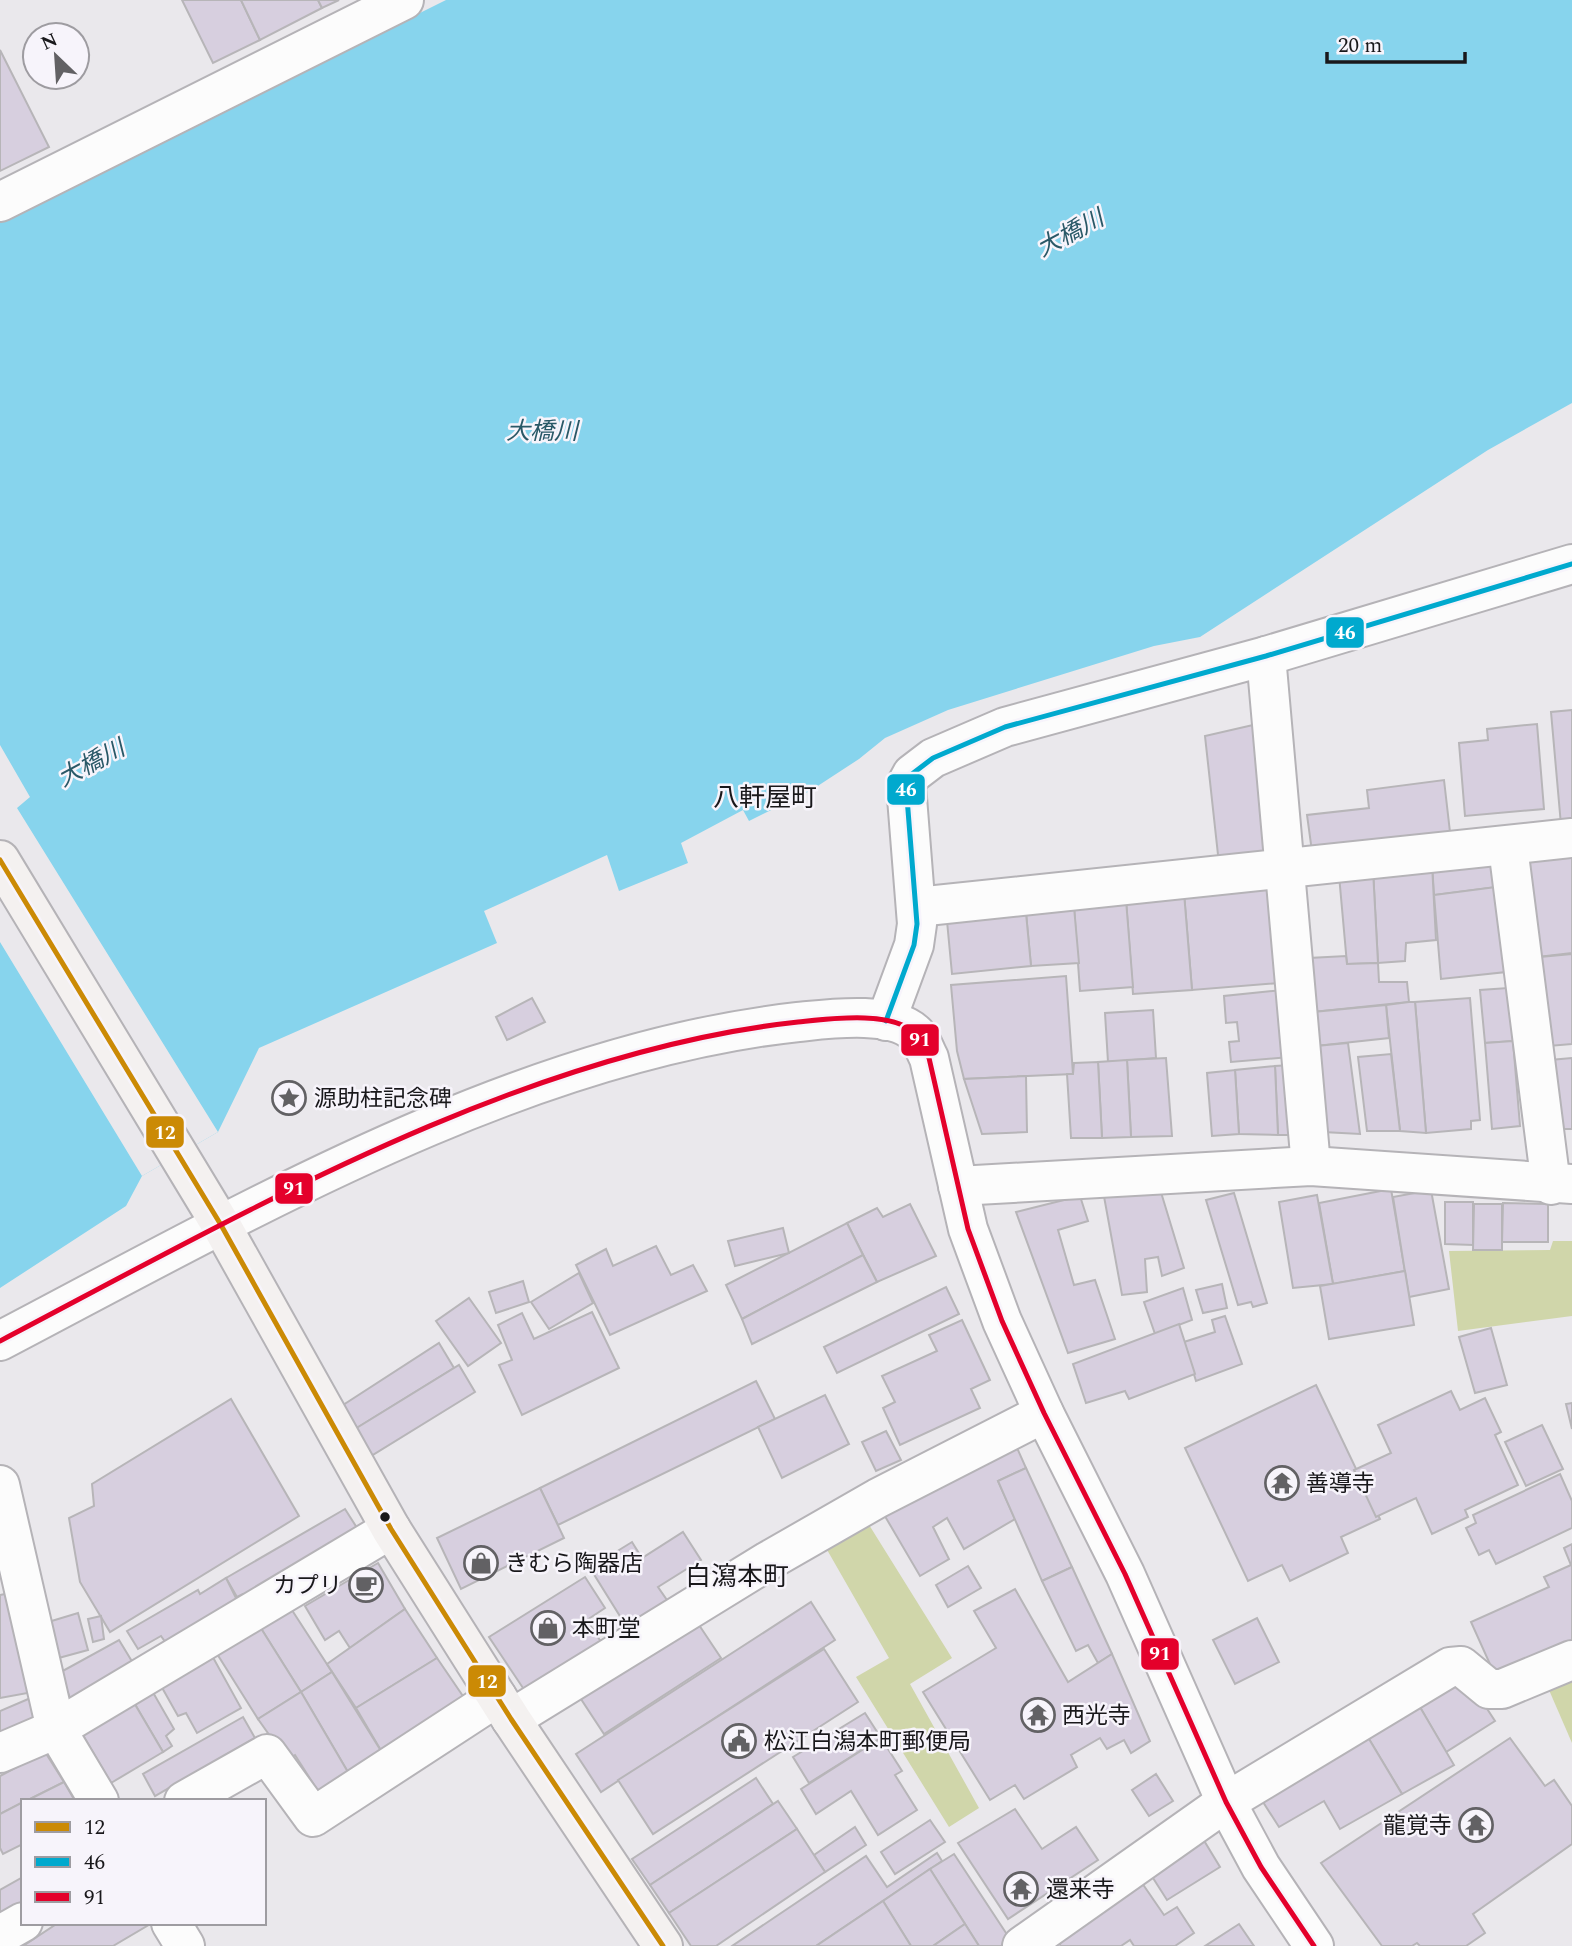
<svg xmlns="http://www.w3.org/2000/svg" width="1572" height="1946" font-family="Spectral,'Noto Sans JP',serif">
	<rect width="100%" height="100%" fill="#eae8ec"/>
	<!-- green -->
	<g fill="#d0d6aa">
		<polygon points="1553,1241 1572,1241 1572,1316 1458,1331 1449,1251 1550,1250"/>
		<polygon points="866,1520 952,1658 910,1684 979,1808 949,1827 856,1677 889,1658 826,1548"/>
		<polygon points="1572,1680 1572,1743 1549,1690"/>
	</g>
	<!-- water -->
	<polygon fill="#87d4ed" points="446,0 1572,0 1572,403 1488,450 1200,637 1154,646 948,710 885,738 859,759 810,791 749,821 743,810 681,843 688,863 619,891 607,855 484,911 497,943 259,1048 218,1132 142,1176 126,1206 0,1288 0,222"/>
	<!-- pier -->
	<polygon fill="#eae8ec" points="0,745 30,797 17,808 218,1132 142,1176 0,942"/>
	<!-- building -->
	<g fill="#d7cfdf" stroke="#b7b5b8" stroke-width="2">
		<polygon points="182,0 241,0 260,40 213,63"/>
		<polygon points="241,0 318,0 322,8 260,40"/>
		<polygon points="318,0 339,0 322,8"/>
		<polygon points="0,50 49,147 0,171"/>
		<polygon points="1572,710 1572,824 1561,825 1551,712"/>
		<polygon points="1537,724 1544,809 1465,816 1459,743 1488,740 1487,729"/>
		<polygon points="1253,725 1269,867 1220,873 1205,736"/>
		<polygon points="1444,780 1451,841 1313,859 1307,815 1369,808 1367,790"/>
		<polygon points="1572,843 1572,953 1529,958 1516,849"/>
		<polygon points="1493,857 1496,887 1434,895 1432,864"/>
		<polygon points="1432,864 1436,940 1406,943 1405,961 1378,963 1373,870"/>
		<polygon points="1373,870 1378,963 1347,964 1339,875"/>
		<polygon points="1272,886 1279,983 1192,990 1184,893"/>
		<polygon points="1496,887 1506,972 1441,979 1434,895"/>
		<polygon points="1184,893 1192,990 1133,994 1126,900"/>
		<polygon points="1126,900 1133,987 1080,991 1074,907"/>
		<polygon points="1074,907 1079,963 1031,966 1026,913"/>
		<polygon points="1026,913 1031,966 952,974 947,921"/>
		<polygon points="1572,954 1572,1044 1537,1047 1529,958"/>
		<polygon points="1346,956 1347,964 1378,963 1379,982 1407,982 1409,1002 1313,1012 1309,958"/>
		<polygon points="1066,976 1073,1074 964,1079 957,1051 951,985"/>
		<polygon points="1508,988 1513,1041 1485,1043 1480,990"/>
		<polygon points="1283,990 1289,1057 1231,1062 1229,1042 1239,1041 1237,1022 1226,1023 1224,996"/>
		<polygon points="532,998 545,1022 507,1040 496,1017"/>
		<polygon points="1470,998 1480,1120 1471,1121 1471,1129 1426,1133 1415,1002"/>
		<polygon points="1409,1002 1415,1002 1426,1133 1400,1131 1386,1005"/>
		<polygon points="1386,1005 1389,1038 1316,1046 1313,1012"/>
		<polygon points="1153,1010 1156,1058 1108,1062 1105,1013"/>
		<polygon points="1513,1041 1520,1126 1492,1129 1485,1043"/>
		<polygon points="1348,1043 1360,1134 1323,1132 1316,1046"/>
		<polygon points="1391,1054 1400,1131 1367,1131 1358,1057"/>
		<polygon points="1166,1058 1172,1136 1131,1137 1127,1060"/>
		<polygon points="1572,1058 1572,1129 1546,1129 1539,1061"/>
		<polygon points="1127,1060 1131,1137 1102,1138 1098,1062"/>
		<polygon points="1098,1062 1102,1138 1071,1138 1067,1074 1073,1074 1074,1063"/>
		<polygon points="1291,1065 1294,1135 1278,1135 1275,1066"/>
		<polygon points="1275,1066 1278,1135 1239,1134 1235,1070"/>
		<polygon points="1235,1070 1239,1134 1212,1136 1207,1073"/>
		<polygon points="1026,1076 1027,1132 982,1134 964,1079"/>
		<polygon points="1160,1189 1184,1268 1162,1276 1158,1257 1145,1259 1147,1292 1122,1295 1103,1191"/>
		<polygon points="1391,1189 1405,1271 1333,1284 1319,1203"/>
		<polygon points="1431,1190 1449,1289 1409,1297 1393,1197"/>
		<polygon points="1234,1193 1267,1303 1253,1307 1251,1302 1238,1305 1206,1200"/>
		<polygon points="1317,1195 1333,1284 1293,1288 1279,1202"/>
		<polygon points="1080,1196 1088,1221 1058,1230 1074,1285 1095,1280 1115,1339 1068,1353 1016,1212"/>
		<polygon points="1445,1202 1473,1202 1473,1245 1445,1244"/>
		<polygon points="1503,1203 1548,1204 1548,1242 1502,1242"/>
		<polygon points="910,1204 936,1256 877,1282 847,1223 877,1208 883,1217"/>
		<polygon points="1474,1204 1502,1204 1502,1250 1473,1250"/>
		<polygon points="847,1223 863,1255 742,1319 726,1285"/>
		<polygon points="783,1228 789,1253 735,1266 728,1241"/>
		<polygon points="656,1246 671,1275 693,1265 707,1291 610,1335 576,1265 606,1249 613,1266"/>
		<polygon points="863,1255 877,1282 752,1344 742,1319"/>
		<polygon points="1405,1271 1414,1325 1329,1339 1320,1286"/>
		<polygon points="579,1273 593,1303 549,1329 531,1302"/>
		<polygon points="523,1281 529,1302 496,1313 489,1292"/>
		<polygon points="1222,1284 1227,1308 1203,1313 1196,1290"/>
		<polygon points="946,1287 959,1314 837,1373 824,1347"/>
		<polygon points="1183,1288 1192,1320 1155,1334 1144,1302"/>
		<polygon points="469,1298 501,1343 468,1366 436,1321"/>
		<polygon points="592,1312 619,1368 522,1415 499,1365 512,1360 498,1325 522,1313 534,1339"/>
		<polygon points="1225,1316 1242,1364 1196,1381 1184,1342 1215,1332 1212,1320"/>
		<polygon points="962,1320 990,1380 971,1389 980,1408 900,1445 883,1408 895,1402 882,1376 937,1351 929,1335"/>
		<polygon points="1179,1324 1195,1374 1129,1399 1125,1391 1086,1403 1073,1364"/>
		<polygon points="1491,1328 1507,1385 1475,1393 1459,1337"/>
		<polygon points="439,1343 454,1368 355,1429 340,1407"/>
		<polygon points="459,1365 475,1392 371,1456 355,1429"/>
		<polygon points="756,1381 775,1419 558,1525 540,1488"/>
		<polygon points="1316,1385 1380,1519 1341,1537 1348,1553 1290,1581 1282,1565 1248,1581 1185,1448"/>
		<polygon points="1451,1391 1460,1410 1485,1398 1501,1432 1495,1435 1518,1485 1465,1510 1468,1517 1432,1534 1416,1498 1376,1517 1354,1470 1391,1453 1378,1425"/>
		<polygon points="825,1395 849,1444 782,1478 758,1427"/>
		<polygon points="231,1399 299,1516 110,1632 80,1582 69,1518 94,1506 92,1484"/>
		<polygon points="1572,1403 1572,1429 1566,1404"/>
		<polygon points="1542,1425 1563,1469 1526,1486 1505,1442"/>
		<polygon points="1009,1430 1026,1468 998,1481 1015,1519 964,1549 947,1518 933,1527 949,1559 920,1576 879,1506"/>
		<polygon points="886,1431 901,1460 876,1471 862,1442"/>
		<polygon points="1026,1468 1072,1567 1042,1581 998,1481"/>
		<polygon points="1560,1474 1572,1501 1572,1528 1496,1564 1489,1550 1479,1555 1466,1528 1476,1523 1473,1515"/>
		<polygon points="540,1488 564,1538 461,1589 437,1538"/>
		<polygon points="345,1509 359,1531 249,1602 243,1594 237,1597 226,1578"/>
		<polygon points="683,1532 701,1560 658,1587 669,1603 628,1629 590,1568 632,1542 642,1558"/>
		<polygon points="1572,1544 1572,1649 1498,1682 1471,1622 1549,1587 1544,1577 1571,1565 1564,1548"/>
		<polygon points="378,1563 405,1609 350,1648 339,1631 325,1640 305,1606"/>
		<polygon points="968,1566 981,1588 948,1607 936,1585"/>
		<polygon points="1072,1567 1112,1654 1098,1663 1088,1645 1076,1651 1042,1581"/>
		<polygon points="585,1577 605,1608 587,1620 603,1645 527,1694 489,1637"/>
		<polygon points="226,1578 242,1610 173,1653 161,1636 138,1649 127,1631 198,1590 200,1594"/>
		<polygon points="1015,1589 1068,1682 1112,1654 1150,1741 1131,1753 1124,1740 1107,1749 1100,1738 1071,1755 1077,1767 1024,1799 1015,1785 990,1800 923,1692 996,1648 974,1611"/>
		<polygon points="10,1593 33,1692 0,1698 0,1595"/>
		<polygon points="811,1602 835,1640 601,1792 576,1754"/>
		<polygon points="288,1604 332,1672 301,1692 257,1622"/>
		<polygon points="405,1609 437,1658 356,1708 327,1664"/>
		<polygon points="78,1613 88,1650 55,1659 45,1623"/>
		<polygon points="101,1616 104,1639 93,1642 88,1619"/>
		<polygon points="693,1616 721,1658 604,1734 577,1693"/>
		<polygon points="1257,1618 1279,1662 1235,1684 1213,1640"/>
		<polygon points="257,1622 301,1692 258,1719 214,1649"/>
		<polygon points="119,1640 139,1673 76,1711 59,1673"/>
		<polygon points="824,1649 858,1702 653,1834 618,1780"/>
		<polygon points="210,1652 241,1708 197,1733 186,1713 178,1716 160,1684"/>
		<polygon points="437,1658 469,1705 386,1759 356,1708"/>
		<polygon points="332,1672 386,1759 352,1779 301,1692"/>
		<polygon points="1465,1675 1495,1721 1446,1752 1417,1702"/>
		<polygon points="151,1689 174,1729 166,1736 172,1746 163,1752 133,1701"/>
		<polygon points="301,1692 352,1779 323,1799 295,1755 287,1760 258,1719"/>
		<polygon points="33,1697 39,1723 0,1740 0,1711"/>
		<polygon points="133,1701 163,1752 111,1783 81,1732"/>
		<polygon points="1417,1702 1454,1765 1402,1794 1363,1729"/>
		<polygon points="865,1713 881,1738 809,1783 793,1757"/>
		<polygon points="243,1717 255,1738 155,1796 143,1774"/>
		<polygon points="1363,1729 1402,1794 1340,1829 1324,1801 1279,1827 1263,1802"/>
		<polygon points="881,1738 902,1771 895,1775 917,1810 878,1835 851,1791 816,1814 801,1789"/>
		<polygon points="1510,1738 1545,1786 1554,1780 1572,1806 1572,1844 1473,1914 1485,1933 1466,1946 1420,1946 1417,1943 1412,1946 1382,1946 1321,1863"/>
		<polygon points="45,1752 64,1782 0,1814 0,1776"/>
		<polygon points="1156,1774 1173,1801 1149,1816 1132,1790"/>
		<polygon points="756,1778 773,1804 650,1885 632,1859"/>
		<polygon points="64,1782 75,1801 26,1801"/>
		<polygon points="778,1801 797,1829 669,1913 650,1885"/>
		<polygon points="23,1802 23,1844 3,1854 0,1848 0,1814"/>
		<polygon points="1015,1809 1042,1849 1076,1827 1098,1860 1008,1919 958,1843"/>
		<polygon points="930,1820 945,1842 895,1874 881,1852"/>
		<polygon points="855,1827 866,1845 825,1872 814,1855"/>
		<polygon points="797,1829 825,1872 716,1946 691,1946 669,1913"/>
		<polygon points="1200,1834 1220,1867 1167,1900 1146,1867"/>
		<polygon points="937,1853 942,1861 816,1946 732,1946 866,1856 887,1887"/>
		<polygon points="954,1854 1010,1939 1001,1946 979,1946 930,1869"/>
		<polygon points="930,1869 965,1924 933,1946 911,1946 883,1901"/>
		<polygon points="23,1877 23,1905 0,1918 0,1890"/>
		<polygon points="1142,1883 1164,1915 1177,1907 1194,1933 1175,1946 1134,1946 1130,1940 1121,1946 1061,1946 1057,1941"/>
		<polygon points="883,1901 911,1946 816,1946"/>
		<polygon points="58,1923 152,1923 113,1946 23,1946"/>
		<polygon points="965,1924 979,1946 933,1946"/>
		<polygon points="1239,1924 1254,1946 1205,1946"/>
	</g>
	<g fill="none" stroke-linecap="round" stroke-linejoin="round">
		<!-- minor casing -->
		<g stroke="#b5b3b7" stroke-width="42">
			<g id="minor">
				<polyline points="0,202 404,0"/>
				<polyline points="1266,656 1311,1166"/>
				<polyline points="1508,847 1551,1185"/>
				<polyline points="917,907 1572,838"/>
				<polyline points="886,1021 914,945 917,924 906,785 912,774 933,758 1005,727 1266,656 1572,564"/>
				<polyline points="958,1186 1311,1166 1572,1184"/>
				<polyline points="0,1485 56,1729 99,1801"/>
				<polyline points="511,1719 768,1561 878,1498 1044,1413"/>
				<polyline points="0,1753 56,1729 391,1529"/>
				<polyline points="184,1801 267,1754 313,1817 497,1697"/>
				<polyline points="171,1923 185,1946"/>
				<polyline points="0,1935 23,1922"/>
				<polyline points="1022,1946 1226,1802 1450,1667 1461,1666 1489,1689 1502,1689 1572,1660"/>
			</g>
		</g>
		<!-- tertiary casing -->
		<g stroke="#b5b3b7" stroke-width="42">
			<path id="tertiary" d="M0,1341C244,1213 521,1052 798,1022C828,1019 893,1010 916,1034C922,1040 925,1051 929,1058L968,1229L1002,1321L1044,1413L1125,1574L1226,1802L1261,1867L1314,1946"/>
		</g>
		<!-- secondary casing -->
		<g stroke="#b5b3b7" stroke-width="42">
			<polyline id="secondary" points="0,860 221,1225 391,1529 511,1719 663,1946"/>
		</g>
		<!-- minor -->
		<use href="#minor" stroke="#fcfcfc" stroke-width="38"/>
		<!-- tertiary -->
		<use href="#tertiary" stroke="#fcfcfc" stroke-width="38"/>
		<!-- secondary -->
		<use href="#secondary" stroke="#f4f1f0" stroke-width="38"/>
		<!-- bus-1 casing -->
		<g stroke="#f7f4fb" stroke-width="10">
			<polyline id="bus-1" points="0,860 221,1225 391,1529 511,1719 663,1946"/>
		</g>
		<!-- bus-2 casing -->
		<g stroke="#f7f4fb" stroke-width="10">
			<polyline id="bus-2" points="886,1021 914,945 917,924 906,785 912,774 933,758 1005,727 1266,656 1572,564"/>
		</g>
		<!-- bus-3 casing -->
		<g stroke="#f7f4fb" stroke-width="10">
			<path id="bus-3" d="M0,1341C244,1213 521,1052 798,1022C828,1019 893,1010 916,1034C922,1040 925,1051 929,1058L968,1229L1002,1321L1044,1413L1125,1574L1226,1802L1261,1867L1314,1946"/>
		</g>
		<!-- bus-1 -->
		<use href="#bus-1" stroke="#cb8a05" stroke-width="5"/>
		<!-- bus-2 -->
		<use href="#bus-2" stroke="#00a9ce" stroke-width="5"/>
		<!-- bus-3 -->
		<use href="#bus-3" stroke="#e4002b" stroke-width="5"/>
	</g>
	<!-- icons -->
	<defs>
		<g id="sight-ring" transform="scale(1.75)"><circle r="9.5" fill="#f7f4fb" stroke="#626164" stroke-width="1.5"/><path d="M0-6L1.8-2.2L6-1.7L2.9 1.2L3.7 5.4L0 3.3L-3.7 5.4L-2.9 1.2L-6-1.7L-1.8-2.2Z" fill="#626164"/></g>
		<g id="temple-ring" transform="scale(1.75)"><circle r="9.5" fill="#f7f4fb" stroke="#626164" stroke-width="1.5"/><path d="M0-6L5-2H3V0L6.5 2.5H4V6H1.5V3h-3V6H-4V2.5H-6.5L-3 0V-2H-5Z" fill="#626164"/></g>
		<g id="shop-ring" transform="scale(1.75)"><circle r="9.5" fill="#f7f4fb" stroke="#626164" stroke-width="1.5"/><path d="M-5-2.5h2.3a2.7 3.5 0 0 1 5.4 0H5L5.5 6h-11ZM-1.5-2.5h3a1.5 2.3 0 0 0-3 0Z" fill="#626164"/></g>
		<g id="cafe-ring" transform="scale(1.75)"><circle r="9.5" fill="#f7f4fb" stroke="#626164" stroke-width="1.5"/><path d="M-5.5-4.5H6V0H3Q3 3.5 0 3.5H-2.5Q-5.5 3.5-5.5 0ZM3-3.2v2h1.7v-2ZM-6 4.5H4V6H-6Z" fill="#626164"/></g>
		<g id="civic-ring" transform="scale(1.75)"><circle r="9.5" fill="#f7f4fb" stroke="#626164" stroke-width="1.5"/><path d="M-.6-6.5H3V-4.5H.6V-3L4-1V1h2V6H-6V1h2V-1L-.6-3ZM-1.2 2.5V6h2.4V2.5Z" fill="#626164"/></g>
	</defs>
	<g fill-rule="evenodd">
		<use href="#sight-ring" x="289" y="1098"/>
		<use href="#temple-ring" x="1282" y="1483"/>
		<use href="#shop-ring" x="481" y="1563"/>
		<use href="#cafe-ring" x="366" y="1585"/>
		<use href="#shop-ring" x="548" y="1628"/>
		<use href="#temple-ring" x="1038" y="1715"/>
		<use href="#civic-ring" x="739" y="1741"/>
		<use href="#temple-ring" x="1476" y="1825"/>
		<use href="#temple-ring" x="1021" y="1889"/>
	</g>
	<!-- markers -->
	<circle fill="#19181b" stroke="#f7f4fb" stroke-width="2.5" cx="385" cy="1517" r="6"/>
	<g text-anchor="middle" stroke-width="5" stroke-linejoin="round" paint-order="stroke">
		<!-- poi labels -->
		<g font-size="23" fill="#19181b" stroke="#f7f4fb" text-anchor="start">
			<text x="314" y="1106">源助柱記念碑</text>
			<text x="1306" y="1491">善導寺</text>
			<text x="505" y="1571">きむら陶器店</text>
			<text x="342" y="1593" text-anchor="end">カプリ</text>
			<text x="572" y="1636">本町堂</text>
			<text x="1062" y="1723">西光寺</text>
			<text x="764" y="1749">松江白潟本町郵便局</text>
			<text x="1452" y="1833" text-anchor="end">龍覚寺</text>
			<text x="1046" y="1897">還来寺</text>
		</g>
		<!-- water labels -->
		<g font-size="24" font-style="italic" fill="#295867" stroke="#f7f4fb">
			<text transform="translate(1070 233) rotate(-28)" y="8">大橋川</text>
			<text x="542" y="439">大橋川</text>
			<text transform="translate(91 763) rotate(-28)" y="8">大橋川</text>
		</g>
		<!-- quarter labels -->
		<g font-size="26" fill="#19181b" stroke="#f7f4fb">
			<text x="765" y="806">八軒屋町</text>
			<text x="737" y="1585">白瀉本町</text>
		</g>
	</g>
	<g stroke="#f7f4fb" stroke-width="2.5">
		<rect x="1325" y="616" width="40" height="33" rx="7" fill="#00a9ce"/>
		<rect x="886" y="773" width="40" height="33" rx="7" fill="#00a9ce"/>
		<rect x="900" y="1023" width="40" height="34" rx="7" fill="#e4002b"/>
		<rect x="145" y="1115" width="40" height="34" rx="7" fill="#cb8a05"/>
		<rect x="274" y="1172" width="40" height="33" rx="7" fill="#e4002b"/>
		<rect x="1140" y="1637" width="40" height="34" rx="7" fill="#e4002b"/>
		<rect x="467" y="1664" width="40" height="34" rx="7" fill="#cb8a05"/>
	</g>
	<g font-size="19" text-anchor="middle" font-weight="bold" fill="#fff">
		<text x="1345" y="639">46</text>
		<text x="906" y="796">46</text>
		<text x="920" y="1046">91</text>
		<text x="165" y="1139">12</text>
		<text x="294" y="1195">91</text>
		<text x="1160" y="1660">91</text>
		<text x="487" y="1688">12</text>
	</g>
	<!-- legend -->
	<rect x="21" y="1799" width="245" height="126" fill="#f7f4fb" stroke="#9e9ca1" stroke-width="2"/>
	<rect x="35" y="1822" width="35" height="10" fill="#cb8a05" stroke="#9e9ca1" stroke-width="2"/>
	<text x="84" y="1834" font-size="21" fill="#19181b">12</text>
	<rect x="35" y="1857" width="35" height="10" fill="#00a9ce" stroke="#9e9ca1" stroke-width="2"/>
	<text x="84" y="1869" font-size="21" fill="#19181b">46</text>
	<rect x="35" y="1892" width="35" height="10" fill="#e4002b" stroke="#9e9ca1" stroke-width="2"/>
	<text x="84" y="1904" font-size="21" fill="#19181b">91</text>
	<!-- north arrow -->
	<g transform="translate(56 56) rotate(335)"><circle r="33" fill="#f7f4fb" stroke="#9e9ca1" stroke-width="2"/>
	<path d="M0-5L12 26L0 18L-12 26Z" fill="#626164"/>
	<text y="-10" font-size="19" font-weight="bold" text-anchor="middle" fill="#19181b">N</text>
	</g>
	<!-- scale -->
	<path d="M1327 52v10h138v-10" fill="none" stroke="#19181b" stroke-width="3.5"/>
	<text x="1338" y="52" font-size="21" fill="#19181b" stroke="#f7f4fb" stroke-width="5" paint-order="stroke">20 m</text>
</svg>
